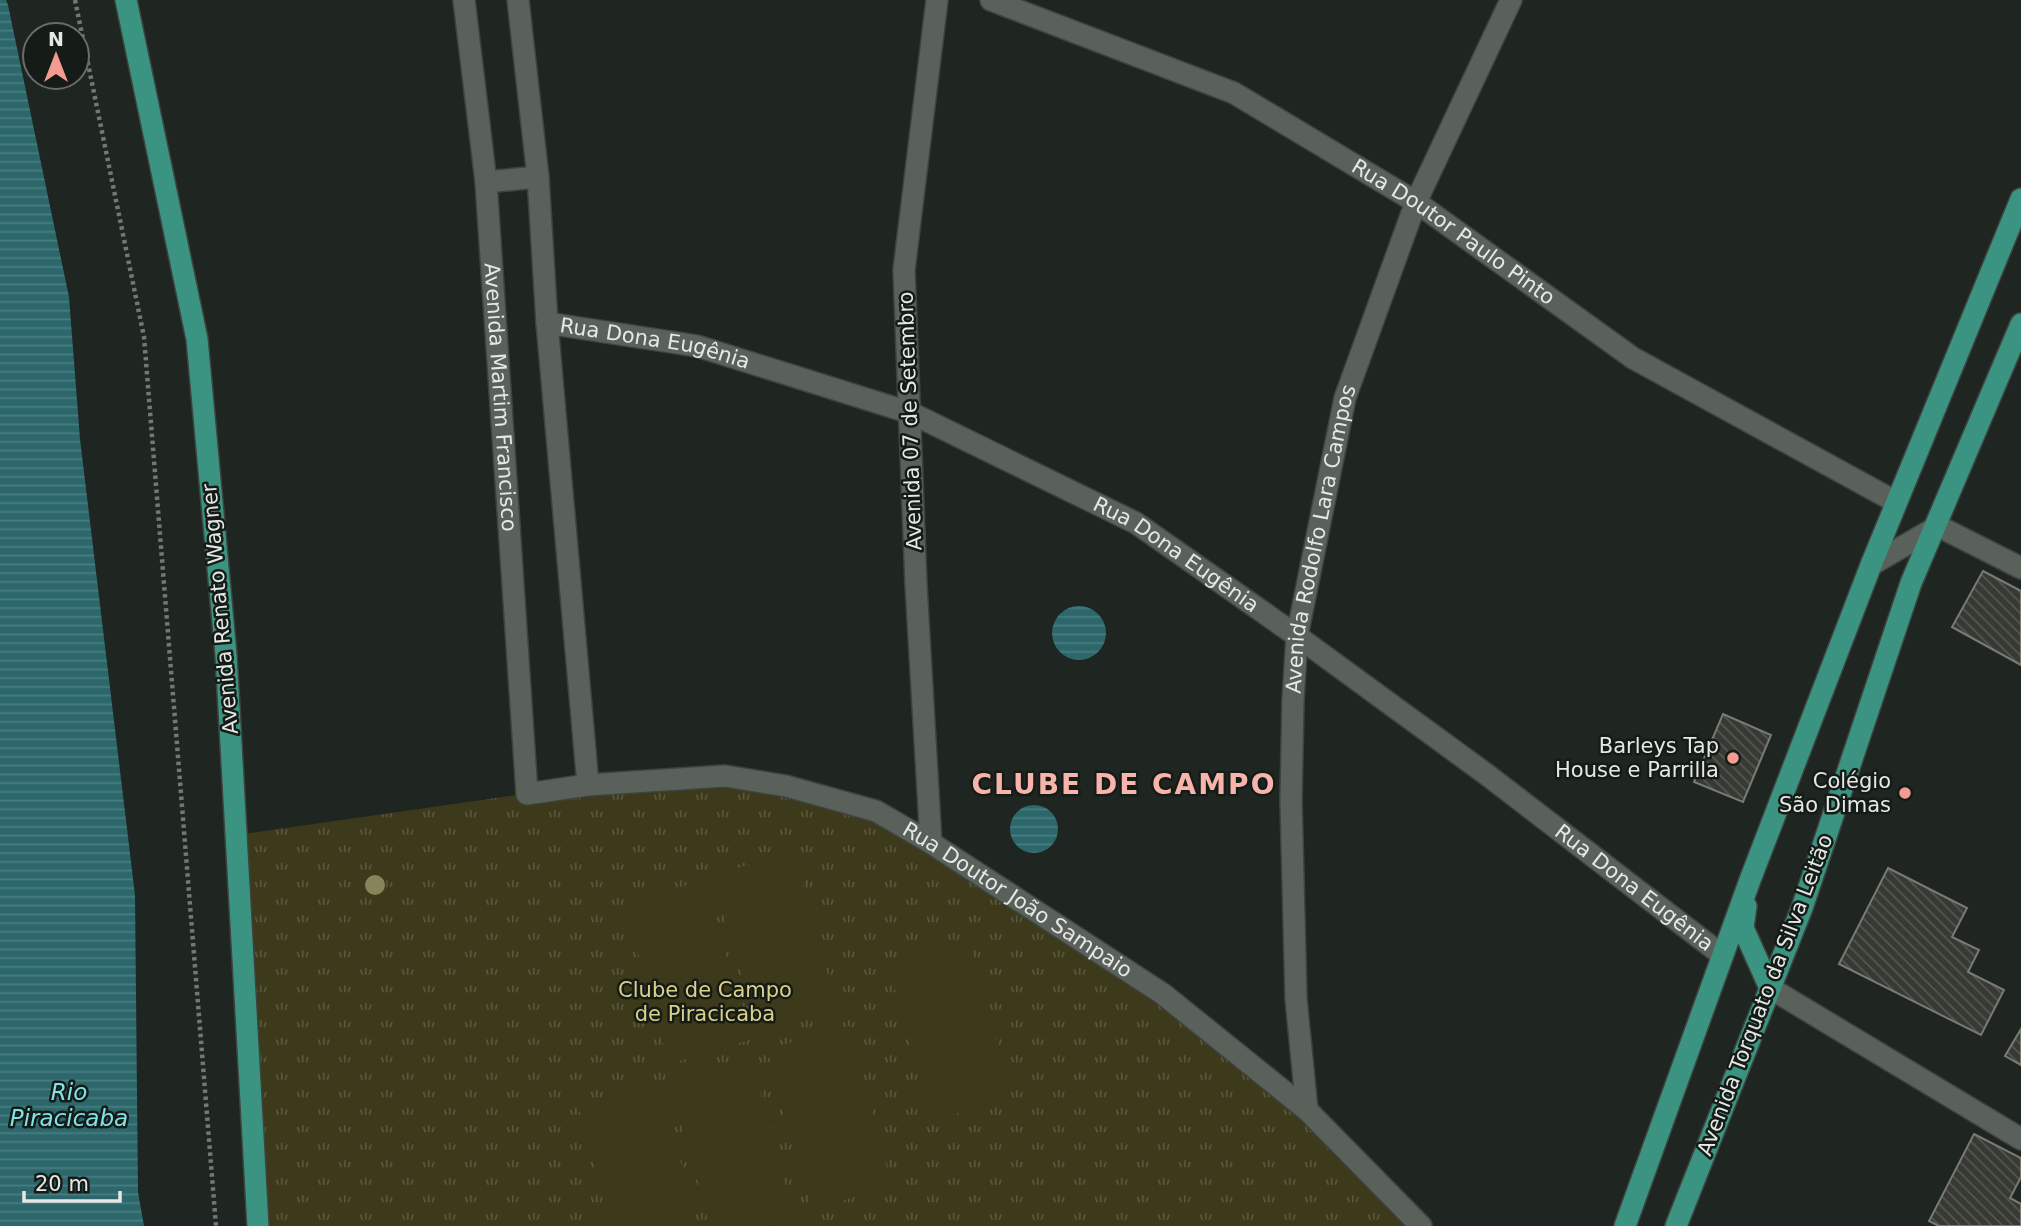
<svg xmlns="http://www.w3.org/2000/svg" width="2021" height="1226" font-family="'DejaVu Sans',sans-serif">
	<defs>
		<pattern id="grass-tufts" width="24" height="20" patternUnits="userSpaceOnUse" patternTransform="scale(1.75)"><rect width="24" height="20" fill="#3d391b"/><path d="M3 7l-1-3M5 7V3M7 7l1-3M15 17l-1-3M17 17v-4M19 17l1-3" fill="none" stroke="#59563c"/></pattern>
		<pattern id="water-rules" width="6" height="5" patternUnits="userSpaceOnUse" patternTransform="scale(1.75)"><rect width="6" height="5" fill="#2b676b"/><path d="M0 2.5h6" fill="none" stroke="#4a7d80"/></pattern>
		<pattern id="building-back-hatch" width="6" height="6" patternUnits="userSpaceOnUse" patternTransform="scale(1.75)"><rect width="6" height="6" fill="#373a33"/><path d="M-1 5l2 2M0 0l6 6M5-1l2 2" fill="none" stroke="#545651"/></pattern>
	</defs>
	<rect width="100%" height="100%" fill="#1f2520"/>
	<!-- grass -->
	<polygon fill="url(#grass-tufts)" points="725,776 876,811 1163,994 1421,1226 258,1226 236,835 588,785"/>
	<!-- pitch -->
	<g fill="#3d391b">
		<polygon points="794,852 838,1011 758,1035 713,875"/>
		<polygon points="705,880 749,1040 669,1064 624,903"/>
		<polygon points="969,938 1012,1097 932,1121 887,961"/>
		<polygon points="849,1026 892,1186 812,1209 767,1049"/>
		<polygon points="751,1059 795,1219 770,1226 710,1226 670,1082"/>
		<polygon points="659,1082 698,1226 611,1226 578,1105"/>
	</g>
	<!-- water -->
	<g fill="url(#water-rules)">
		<polygon points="0,0 6,0 8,5 69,297 80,439 135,895 138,1192 144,1226 0,1226"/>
		<circle cx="1079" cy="633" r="27"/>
		<circle cx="1034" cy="829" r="24"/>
	</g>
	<!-- building -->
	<g fill="url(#building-back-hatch)" stroke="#777b73" stroke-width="2">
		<polygon points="1983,571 2021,591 2021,665 1952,627"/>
		<polygon points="1723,714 1771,735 1743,802 1694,782"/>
		<polygon points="1888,868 1967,908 1952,937 1979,950 1968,972 2004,990 1981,1035 1839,964"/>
		<polygon points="2021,1029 2021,1065 2005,1056"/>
		<polygon points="1974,1134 2021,1158 2021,1177 2010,1198 2021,1204 2021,1226 1939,1226 1929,1221"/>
	</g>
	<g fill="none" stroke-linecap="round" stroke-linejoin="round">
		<!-- minor casing -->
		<g stroke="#3d433f" stroke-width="24">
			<g id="minor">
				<path id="s1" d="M464,0L486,182L527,794L588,785L725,776L786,786L876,811L931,843L1163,994L1307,1110L1421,1226"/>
				<polyline points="518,0 538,177 547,323 588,785"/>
				<path id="s2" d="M991,0L1234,93L1416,202L1633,358L1896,502"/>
				<polyline points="486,182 538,177"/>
				<path id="s3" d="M547,323L697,346L911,413L1136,523L1297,636L1486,774L1722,955"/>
				<polyline points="1871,565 1938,526 2021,568"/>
				<polyline points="931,843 916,585 904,270 937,0"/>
				<polyline points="1770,988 2021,1139"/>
				<path id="s4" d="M1307,1110L1296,999L1291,800L1293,700L1297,636L1345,398L1416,202L1511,0"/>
			</g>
		</g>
		<!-- major casing -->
		<g stroke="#3d433f" stroke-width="24">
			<g id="major">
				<polyline points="126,0 197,339 226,655 258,1226"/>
				<polyline points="1746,906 1743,928 1770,988"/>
				<polyline points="1625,1226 1750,880 1871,565 2021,199"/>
				<polyline points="1676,1226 1802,908 1911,583 2021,324"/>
			</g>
		</g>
		<!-- path -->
		<polyline stroke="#737874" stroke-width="4.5" stroke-dasharray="3.5 3.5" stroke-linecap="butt" points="75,0 144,337 216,1226"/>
		<!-- minor -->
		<use href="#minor" stroke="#5a615b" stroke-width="21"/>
		<!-- major -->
		<use href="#major" stroke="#3b9481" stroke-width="21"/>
	</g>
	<!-- trees -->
	<circle fill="#86845a" cx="375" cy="885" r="10"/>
	<!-- markers -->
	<g fill="#f59c91" stroke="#151b17" stroke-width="2.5">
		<circle cx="1733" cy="758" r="7"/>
		<circle cx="1905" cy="793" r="7"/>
	</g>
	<g text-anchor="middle" stroke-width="5" stroke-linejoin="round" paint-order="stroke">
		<!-- street labels -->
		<g font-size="21" fill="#e5e9e6" stroke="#151b17">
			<text dy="7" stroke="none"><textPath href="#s2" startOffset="520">Rua Doutor Paulo Pinto</textPath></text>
			<text dy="7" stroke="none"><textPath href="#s3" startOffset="110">Rua Dona Eugênia</textPath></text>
			<text dy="7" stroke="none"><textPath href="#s1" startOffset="399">Avenida Martim Francisco</textPath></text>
			<text transform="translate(910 421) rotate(-92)" y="7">Avenida 07 de Setembro</text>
			<text dy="7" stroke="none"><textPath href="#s4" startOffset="574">Avenida Rodolfo Lara Campos</textPath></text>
			<text dy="7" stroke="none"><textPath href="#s3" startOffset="677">Rua Dona Eugênia</textPath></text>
			<text transform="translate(220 609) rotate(-95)" y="7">Avenida Renato Wagner</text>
			<text dy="7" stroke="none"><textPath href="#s3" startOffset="1244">Rua Dona Eugênia</textPath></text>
			<text dy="7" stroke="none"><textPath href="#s1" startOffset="1318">Rua Doutor João Sampaio</textPath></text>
			<text transform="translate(1765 995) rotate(-69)" y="7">Avenida Torquato da Silva Leitão</text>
		</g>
		<!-- poi labels -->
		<g font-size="21" fill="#e5e9e6" stroke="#151b17" text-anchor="end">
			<text x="1719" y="753">Barleys Tap<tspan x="1719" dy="24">House e Parrilla</tspan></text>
			<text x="1891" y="788">Colégio<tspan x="1891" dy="24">São Dimas</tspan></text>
		</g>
		<!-- park labels -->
		<g font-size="21" fill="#dad189" stroke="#151b17">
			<text x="705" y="997">Clube de Campo<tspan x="705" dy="24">de Piracicaba</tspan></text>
		</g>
		<!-- water labels -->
		<g font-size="23" font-style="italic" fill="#81e2e8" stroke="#151b17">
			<text x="69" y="1100">Rio<tspan x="69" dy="26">Piracicaba</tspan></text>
		</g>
		<!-- district labels -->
		<g font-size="28" font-weight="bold" letter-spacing="2" fill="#f7b4ab" stroke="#151b17">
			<text x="1124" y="794">CLUBE DE CAMPO</text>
		</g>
	</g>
	<!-- north arrow -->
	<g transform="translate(56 56)"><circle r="33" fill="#151b17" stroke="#686d6a" stroke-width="2"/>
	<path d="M0-5L12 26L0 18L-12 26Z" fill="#f59c91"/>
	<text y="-10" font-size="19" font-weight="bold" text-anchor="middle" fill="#e5e9e6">N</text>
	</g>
	<!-- scale -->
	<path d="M24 1191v10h96v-10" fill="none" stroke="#e5e9e6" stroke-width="3.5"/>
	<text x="35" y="1191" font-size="21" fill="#e5e9e6" stroke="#151b17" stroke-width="5" paint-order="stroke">20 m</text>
</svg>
